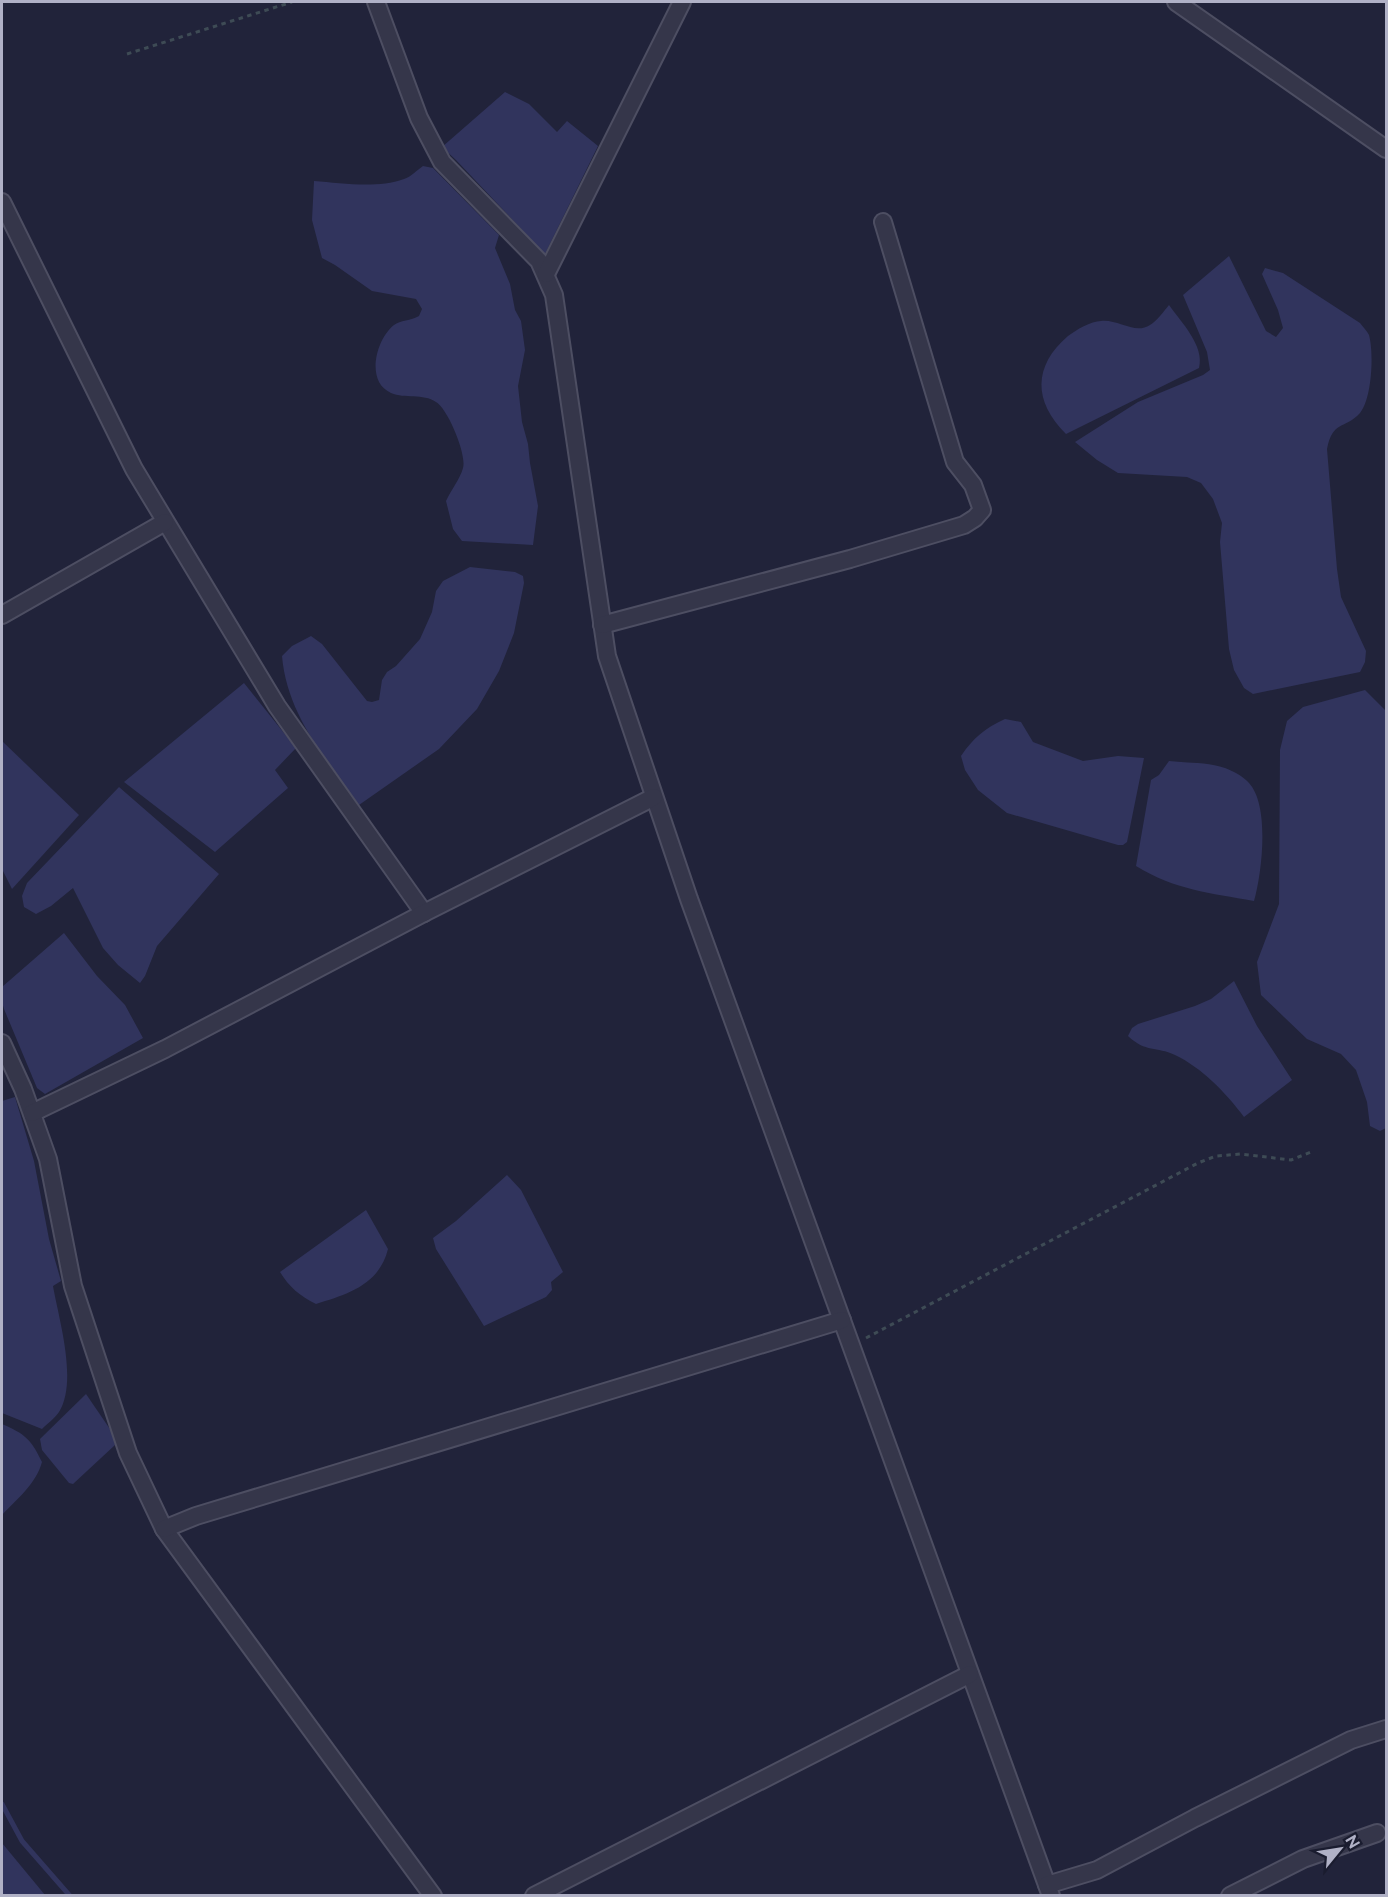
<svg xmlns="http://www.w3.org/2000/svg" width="1388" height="1897" font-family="Raleway,sans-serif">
	<rect width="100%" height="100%" fill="#21233a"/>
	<!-- water -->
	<g fill="#31345d">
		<polygon points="505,92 529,104 557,132 567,121 598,146 545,254 456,160 442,147"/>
		<path d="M423,166L433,168L499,235L495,248L510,284L515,310L521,321L525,350L518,386L522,422L528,444L530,463L538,506L533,545L462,541L453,529L446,501C451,490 460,479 463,468C467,455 448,409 436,402C423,393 405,399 391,393C365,382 376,339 394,325C400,320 411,321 419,316L422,309L416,299L372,291L335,265L322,258L312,220L314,181C342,183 376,189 404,179C411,177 417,170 423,166Z"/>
		<path d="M1229,256L1266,331L1276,337L1283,328L1278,310L1262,274L1265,268L1283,273L1360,323C1363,327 1367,331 1369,335C1374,353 1372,399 1360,413C1344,430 1333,420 1327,449L1337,569L1341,597L1366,651L1365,662L1360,672L1253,694L1244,688L1234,670L1229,649L1220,542L1222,523L1213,499L1201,483L1187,477L1118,473L1097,460L1075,442L1138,402L1203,375L1210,370L1207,352L1183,295Z"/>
		<path d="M1169,305C1181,322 1205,346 1199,368L1066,434C1033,401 1033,366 1068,336C1076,330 1091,321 1101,321C1118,319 1135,335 1150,325C1157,321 1164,311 1169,305Z"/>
		<path d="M470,567L515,572L523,576L524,583L514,633L499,671L477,709L439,749L359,805C326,759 287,715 282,656L292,646L311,636L322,644L367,701L372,702L379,700L382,680L387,672L396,666L420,639L432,612L436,591L443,581Z"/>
		<polygon points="244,683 296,748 275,770 288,788 215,852 124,782"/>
		<polygon points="1365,690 1386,711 1386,1128 1380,1131 1370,1126 1367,1102 1356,1070 1341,1054 1307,1039 1261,995 1257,962 1279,904 1280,750 1287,721 1303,707"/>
		<path d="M1005,719L1021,722L1033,742L1083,761L1118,756L1144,758L1127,842L1123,845H1118L1007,813L978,790L965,770L961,756C973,738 985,728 1005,719Z"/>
		<polygon points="2,741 79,815 12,889 2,869"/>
		<path d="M1169,761C1186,763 1208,762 1225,768C1233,771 1243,776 1249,783C1270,806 1262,873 1254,901C1210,893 1175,890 1136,866L1151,780L1159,775Z"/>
		<polygon points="119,787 219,874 157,946 145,976 140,983 118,965 103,948 73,888 51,906 36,914 24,907 22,896 27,883"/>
		<polygon points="64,933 97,976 125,1005 143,1038 45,1094 37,1088 4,1009 2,1002 2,987"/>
		<path d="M1234,981L1257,1026L1292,1080L1244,1117C1225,1092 1202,1068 1175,1055C1156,1046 1146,1053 1128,1036L1132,1028L1138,1024L1195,1006L1211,999Z"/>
		<path d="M15,1097L34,1161L49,1239L61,1281L53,1286C59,1320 78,1381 59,1412C55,1418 47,1424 42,1429L2,1413V1101Z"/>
		<polygon points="507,1175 521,1190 563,1272 551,1282 552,1290 546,1297 484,1326 436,1249 433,1238 456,1221"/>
		<path d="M366,1210L388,1249C379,1285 348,1294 316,1304C300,1296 289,1287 280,1272Z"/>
		<polygon points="86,1394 114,1435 115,1445 73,1484 69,1483 42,1450 40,1439"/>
		<path d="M2,1424C25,1434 31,1439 42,1462C36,1484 17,1499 2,1515Z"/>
		<polygon points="2,1843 45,1895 2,1895"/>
	</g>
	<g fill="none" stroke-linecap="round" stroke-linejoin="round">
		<!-- stream -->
		<polyline stroke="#31345d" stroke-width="5" points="2,1804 22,1841 70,1896"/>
		<!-- minor casing -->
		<g stroke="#4d4e62" stroke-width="20">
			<g id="minor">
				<polyline points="376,2 419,118 442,162 539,261 554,295 607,656 689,899 1051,1896"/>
				<polyline points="1176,2 1386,149"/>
				<polyline points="2,202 134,469 277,706 424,913"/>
				<polyline points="546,274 682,2"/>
				<polyline points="2,615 165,522"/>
				<polyline points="602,625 850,559 964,525 975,518 982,510 973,485 955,462 883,222"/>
				<polyline points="2,1043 23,1089 48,1159 73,1286 128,1453 164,1529 433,1896"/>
				<polyline points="32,1113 165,1049 424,913 654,797"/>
				<polyline points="164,1529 196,1516 842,1320"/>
				<polyline points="1047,1885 1097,1870 1195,1818 1351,1740 1386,1729"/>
				<polyline points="534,1896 970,1674"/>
				<polyline points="1230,1896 1303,1859 1377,1833"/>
			</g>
		</g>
		<!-- path -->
		<g stroke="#3e4b55" stroke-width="3" stroke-dasharray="4.5 4.5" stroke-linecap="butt">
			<polyline points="127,54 292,2"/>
			<polyline points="866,1338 1198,1163 1216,1156 1241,1154 1291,1160 1311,1152"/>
		</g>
		<!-- minor -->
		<use href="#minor" stroke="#35364a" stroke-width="16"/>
	</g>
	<!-- border -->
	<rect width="1388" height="1897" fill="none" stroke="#b0b1c6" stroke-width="6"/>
	<!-- north arrow -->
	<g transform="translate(1340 1849) rotate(60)" stroke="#1a1c2f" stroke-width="4.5" paint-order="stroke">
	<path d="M0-4.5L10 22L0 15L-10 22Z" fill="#b0b1c6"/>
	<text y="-9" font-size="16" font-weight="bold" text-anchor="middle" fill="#b0b1c6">N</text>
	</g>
</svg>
